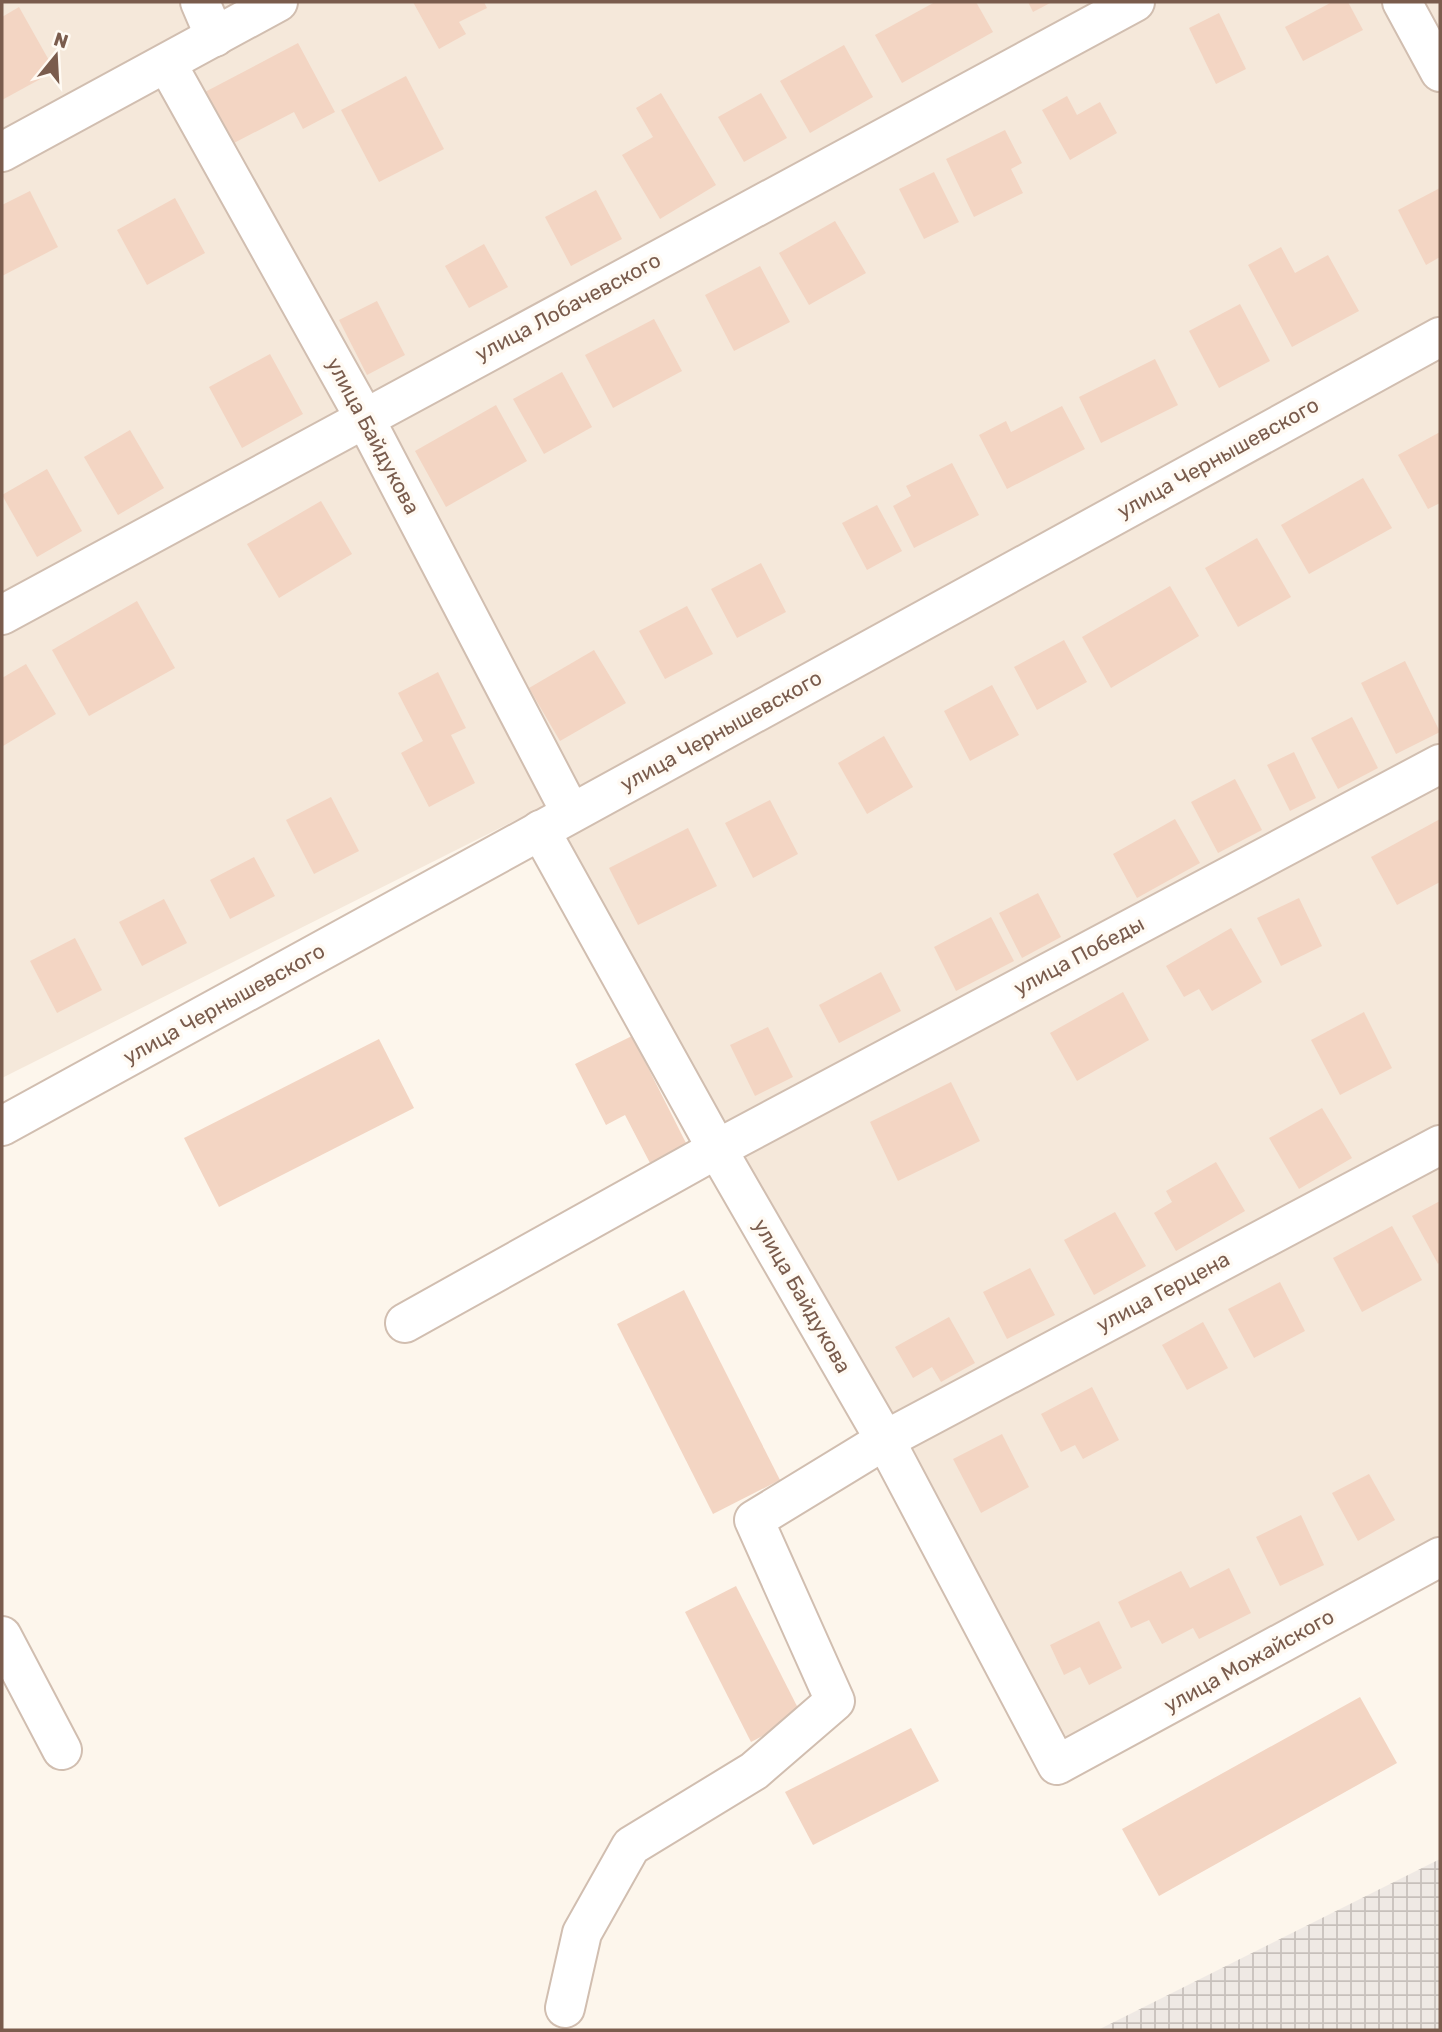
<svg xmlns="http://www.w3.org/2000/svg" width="1442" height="2032" font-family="Rubik,sans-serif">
	<defs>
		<pattern id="industrial-grid" width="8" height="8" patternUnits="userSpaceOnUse" patternTransform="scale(1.75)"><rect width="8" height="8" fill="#efe9e4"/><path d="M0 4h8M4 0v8" fill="none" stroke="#c7c0bb"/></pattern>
	</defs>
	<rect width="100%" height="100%" fill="#fdf6ec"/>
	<!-- residential -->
	<polygon fill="#f5e8da" points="2,2 1440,2 1440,1537 1060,1745 768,1270 518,819 2,1078"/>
	<!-- industrial -->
	<polygon fill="url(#industrial-grid)" points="1440,1859 1440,2030 1098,2030"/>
	<!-- building -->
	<g fill="#f3d5c3">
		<polygon points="413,2 484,2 487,8 459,22 466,34 439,49"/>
		<polygon points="935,2 976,2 993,32 902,83 875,35"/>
		<polygon points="1028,2 1052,2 1033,12"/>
		<polygon points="1332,2 1348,2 1363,30 1303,61 1285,27"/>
		<polygon points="19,7 55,71 2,100 2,17"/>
		<polygon points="1219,13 1246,69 1216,84 1189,28"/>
		<polygon points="298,43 335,112 303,129 294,112 232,144 205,92"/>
		<polygon points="844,45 873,97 810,133 780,81"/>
		<polygon points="406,76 444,149 379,182 341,110"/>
		<polygon points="661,93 716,185 660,219 622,155 653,137 636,108"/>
		<polygon points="761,93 787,138 744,162 718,117"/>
		<polygon points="1067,96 1077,115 1100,102 1117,133 1070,160 1042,110"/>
		<polygon points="1005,130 1022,163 1011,169 1023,193 974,217 946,159"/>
		<polygon points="934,172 959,222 924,239 899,189"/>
		<polygon points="1440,188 1440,257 1426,265 1398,210"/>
		<polygon points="596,190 622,239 571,266 545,217"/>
		<polygon points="30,191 58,247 2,276 2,205"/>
		<polygon points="175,198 205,253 147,285 117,230"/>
		<polygon points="835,221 866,273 809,305 779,253"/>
		<polygon points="484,244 508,287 469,308 445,266"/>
		<polygon points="1281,247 1295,273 1328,255 1359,311 1292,347 1248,265"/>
		<polygon points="760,266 790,322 734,351 705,295"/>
		<polygon points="377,301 405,355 367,375 339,320"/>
		<polygon points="1240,304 1270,361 1219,388 1189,331"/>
		<polygon points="654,319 682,371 613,408 585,355"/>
		<polygon points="270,354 303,414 242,448 209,387"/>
		<polygon points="1155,359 1178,405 1101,443 1079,397"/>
		<polygon points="562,372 592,427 544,454 513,399"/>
		<polygon points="496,405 527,461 446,507 415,451"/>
		<polygon points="1062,406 1085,449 1007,489 979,435 1006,421 1011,432"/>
		<polygon points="130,430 164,488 118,515 84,457"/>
		<polygon points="1440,432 1440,503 1428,509 1398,455"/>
		<polygon points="952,463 979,515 914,548 893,506 911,496 906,486"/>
		<polygon points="47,469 82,531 37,557 2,495"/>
		<polygon points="1363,478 1392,528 1309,574 1281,525"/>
		<polygon points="321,501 352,554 279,598 247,544"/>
		<polygon points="877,505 902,551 867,570 842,523"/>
		<polygon points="1257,538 1291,597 1238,627 1205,568"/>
		<polygon points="761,563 786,612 737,638 711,589"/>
		<polygon points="1170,586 1199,636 1111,688 1082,637"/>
		<polygon points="137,601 175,668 89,716 52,650"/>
		<polygon points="687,606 713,654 665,679 639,631"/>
		<polygon points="1064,640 1087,682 1037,710 1014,667"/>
		<polygon points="594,650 626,703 560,741 529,688"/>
		<polygon points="1405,661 1440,732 1396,754 1361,683"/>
		<polygon points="26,664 56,714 3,746 2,678"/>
		<polygon points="438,672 466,728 451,735 475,783 429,807 401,753 423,741 398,693"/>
		<polygon points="992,685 1019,735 970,761 944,711"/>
		<polygon points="1352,717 1378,768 1338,789 1311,738"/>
		<polygon points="884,736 913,787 867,814 838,763"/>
		<polygon points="1294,752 1316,798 1290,811 1267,765"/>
		<polygon points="1235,779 1262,830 1218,853 1191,802"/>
		<polygon points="331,797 359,851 314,874 286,820"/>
		<polygon points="770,800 798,854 753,878 725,823"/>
		<polygon points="1175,819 1200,863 1137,898 1113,854"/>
		<polygon points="1440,819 1440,882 1397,905 1371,857"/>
		<polygon points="688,828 717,886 638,925 609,868"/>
		<polygon points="254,857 275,896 230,919 210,880"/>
		<polygon points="1038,893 1061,937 1022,958 999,913"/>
		<polygon points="1299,898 1322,946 1281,966 1257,918"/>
		<polygon points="164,899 187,943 142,966 119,922"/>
		<polygon points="991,917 1014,961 956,991 934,947"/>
		<polygon points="1231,928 1262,982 1212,1011 1199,989 1184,997 1166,966"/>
		<polygon points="75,938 102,990 57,1013 30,961"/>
		<polygon points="881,972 901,1011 839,1043 819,1005"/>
		<polygon points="1123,992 1149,1040 1077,1081 1050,1033"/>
		<polygon points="1364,1012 1392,1068 1340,1095 1311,1040"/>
		<polygon points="768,1027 793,1077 755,1096 730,1045"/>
		<polygon points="632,1036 687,1145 650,1163 625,1115 606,1125 575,1064"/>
		<polygon points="379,1039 414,1108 219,1207 184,1138"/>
		<polygon points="951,1082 980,1141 898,1181 870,1122"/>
		<polygon points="1322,1108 1352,1158 1299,1189 1269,1138"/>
		<polygon points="1216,1162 1245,1211 1176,1251 1154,1213 1172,1202 1166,1191"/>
		<polygon points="1440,1201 1440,1262 1438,1264 1412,1216"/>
		<polygon points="1115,1212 1146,1266 1094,1295 1064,1240"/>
		<polygon points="1392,1226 1422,1280 1362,1312 1333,1258"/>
		<polygon points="1030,1268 1055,1315 1007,1339 983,1292"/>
		<polygon points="1280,1282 1305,1331 1254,1358 1228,1309"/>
		<polygon points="684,1290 780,1480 713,1514 617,1324"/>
		<polygon points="949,1317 975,1363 941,1382 932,1367 913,1378 895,1347"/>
		<polygon points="1203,1322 1228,1368 1187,1390 1162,1345"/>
		<polygon points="1092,1387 1119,1440 1083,1459 1075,1445 1061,1452 1041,1414"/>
		<polygon points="1002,1434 1029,1487 981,1513 953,1459"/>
		<polygon points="1369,1474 1395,1520 1358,1541 1332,1493"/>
		<polygon points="1301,1515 1324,1565 1280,1586 1256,1537"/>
		<polygon points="1229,1568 1251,1613 1199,1639 1193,1628 1162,1644 1149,1620 1131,1628 1118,1602 1181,1571 1190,1588"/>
		<polygon points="736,1586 802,1716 751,1742 685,1612"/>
		<polygon points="1099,1621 1122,1668 1089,1685 1080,1667 1064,1675 1050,1645"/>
		<polygon points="1360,1697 1397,1763 1159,1896 1122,1829"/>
		<polygon points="911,1728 939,1781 813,1845 785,1792"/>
	</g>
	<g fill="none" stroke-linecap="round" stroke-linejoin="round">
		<!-- minor casing -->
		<g stroke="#d1beb0" stroke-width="42">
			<g id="minor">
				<polyline points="200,2 215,37"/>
				<polyline points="1402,2 1440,72"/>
				<polyline points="167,64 364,417 571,813"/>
				<polyline points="2,152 278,2"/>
				<polyline points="2,615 1135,2"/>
				<polyline points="540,830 717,1149 885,1440 1057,1765 1440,1557"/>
				<polyline points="2,1126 1440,337"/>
				<polyline points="405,1323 717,1149 1440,764"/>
				<polyline points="2,1636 62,1750"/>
				<polyline points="565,2008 582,1933 631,1846 754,1771 835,1701 754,1520 885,1440 1440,1145"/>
			</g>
		</g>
		<!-- minor -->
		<use href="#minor" stroke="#fff" stroke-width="38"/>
	</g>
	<g text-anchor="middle" stroke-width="7" stroke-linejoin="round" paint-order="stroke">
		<!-- street labels -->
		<g font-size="21" fill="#7a5c4d" stroke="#fffaf3">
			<text transform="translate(568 307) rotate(-28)" y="7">улица Лобачевского</text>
			<text transform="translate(373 436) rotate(62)" y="7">улица Байдукова</text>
			<text transform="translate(1218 458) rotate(-29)" y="7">улица Чернышевского</text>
			<text transform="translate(721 731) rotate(-29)" y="7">улица Чернышевского</text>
			<text transform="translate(1079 956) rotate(-28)" y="7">улица Победы</text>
			<text transform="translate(224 1004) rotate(-29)" y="7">улица Чернышевского</text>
			<text transform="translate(1163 1292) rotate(-28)" y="7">улица Герцена</text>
			<text transform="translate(802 1296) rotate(60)" y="7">улица Байдукова</text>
			<text transform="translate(1249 1661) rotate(-29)" y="7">улица Можайского</text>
		</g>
	</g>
	<!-- border -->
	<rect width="1442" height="2032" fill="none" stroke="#7a5c4d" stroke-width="7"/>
	<!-- north arrow -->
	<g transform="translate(56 56) rotate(18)" stroke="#fffaf3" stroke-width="5" paint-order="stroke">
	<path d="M0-5L12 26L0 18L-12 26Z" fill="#7a5c4d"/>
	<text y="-10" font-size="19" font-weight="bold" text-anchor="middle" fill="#7a5c4d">N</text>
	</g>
</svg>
